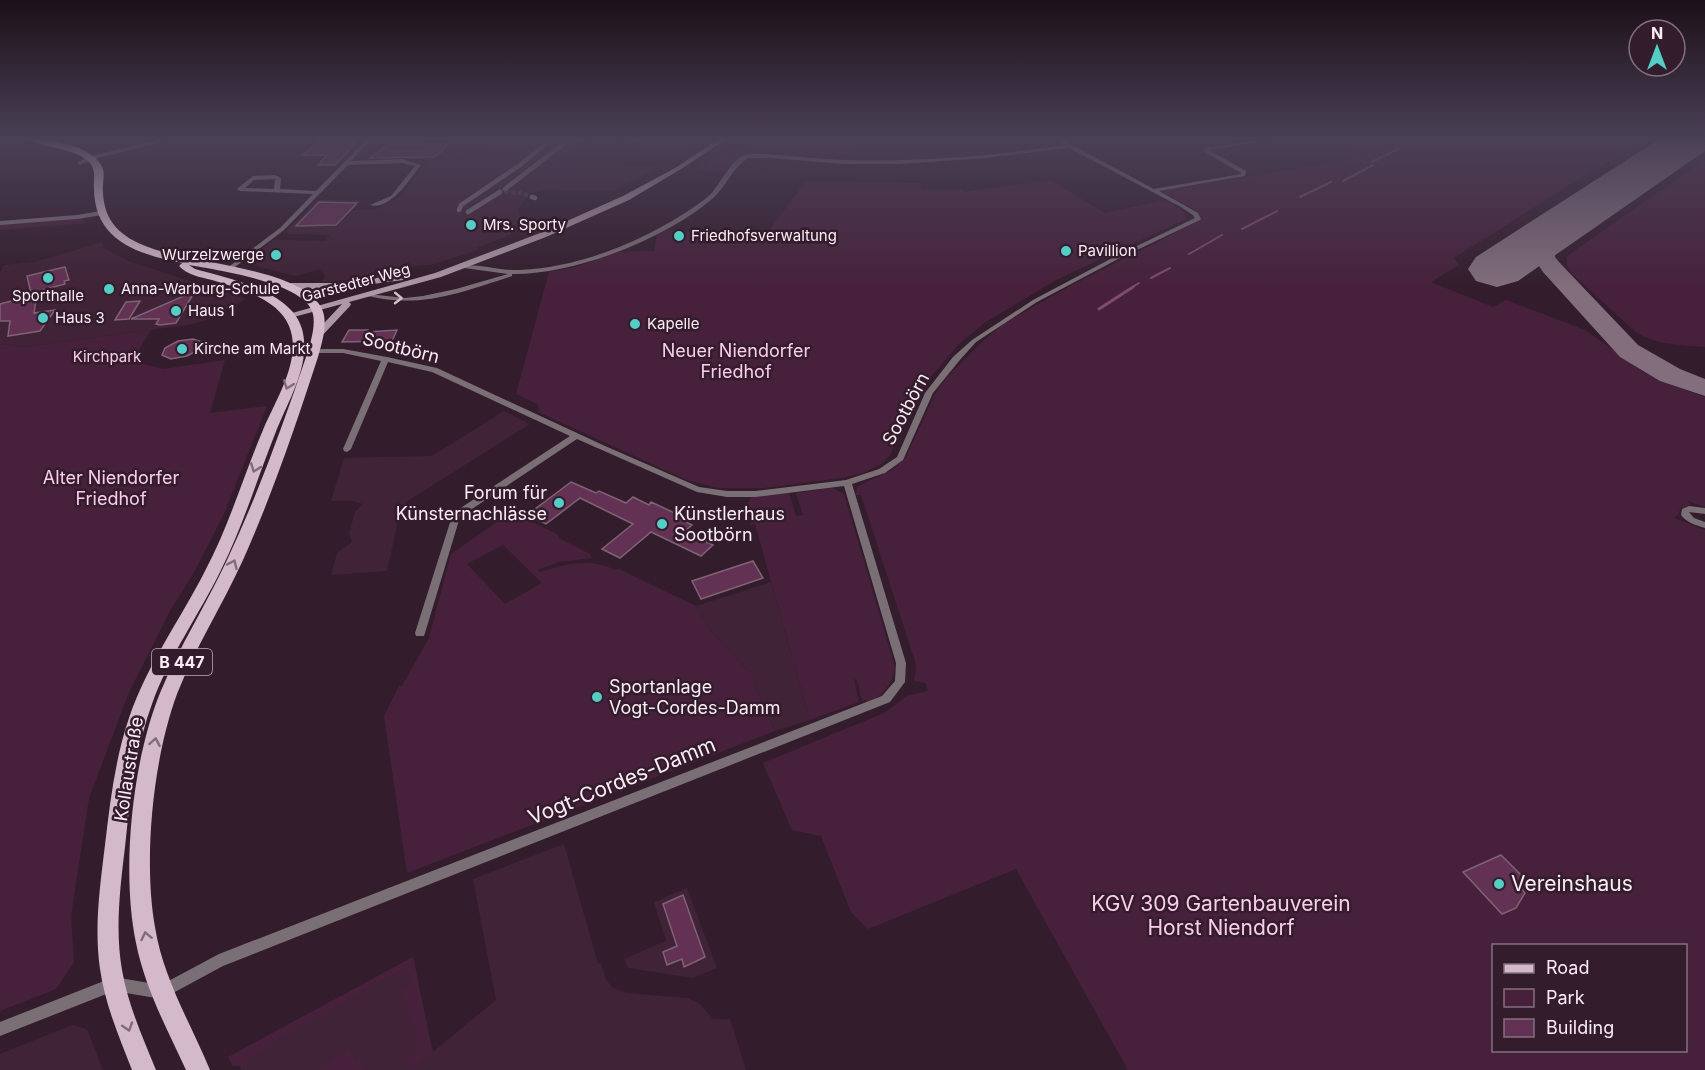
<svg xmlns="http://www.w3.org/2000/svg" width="1705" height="1070" font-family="Inter,sans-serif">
	<rect width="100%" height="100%" fill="#331d2c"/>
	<!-- built -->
	<g fill="#402337">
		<polygon points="502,138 700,138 693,143 584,142 559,161 658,167 614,191 543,190 529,194 518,210 520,216 510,235 477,248 478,250 434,264 409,267 378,277 328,282 320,282 326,277 321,269 295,276 249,264 249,258 274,240 325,241 330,235 288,234 286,231 318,200 362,200 352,210 374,210 399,197 430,160 444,161 454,153 478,155"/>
		<polygon points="102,242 104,248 128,261 246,299 204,321 187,325 25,347 0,344 0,272 4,265 35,262"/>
		<polygon points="504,411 530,424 406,502 398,521 387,571 331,575 337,553 352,542 349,533 355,512 363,504 352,501 331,501 344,458 432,456"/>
		<polygon points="771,582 810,720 775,731 749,672 708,628 696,606"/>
		<polygon points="564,844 598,964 601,963 606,980 613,988 627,993 688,998 700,1004 713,1019 730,1019 746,1070 241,1070 240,1066 233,1066 228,1057 413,957 433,1052 496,1000 473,879"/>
		<polygon points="687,888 717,968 693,978 628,968 624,959 666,941 654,902"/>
		<polygon points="72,1025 87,1029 103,1070 0,1070 0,1054"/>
	</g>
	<!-- green -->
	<g fill="#47213b" fill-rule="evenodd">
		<path d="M1378,138H1644L1454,258L1459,265L1431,282L1493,307L1506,300L1585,330L1643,371L1669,384L1705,397V507L1688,501L1690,505L1680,509L1679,514L1674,518L1705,530V1070H1128L1016,869L868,929L851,912L821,836L792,830L763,763L884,713L907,696L928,691L926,683L914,681L916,668L915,661L861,495H855L858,486L892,470L906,457L935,394L947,377L984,340L1005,323L1068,287L1201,220L1202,217L1197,211L1160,191L1343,161L1360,153L1353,149ZM1501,855L1527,882L1519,887L1516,908L1502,914L1464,872ZM1494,946H1686V1050H1494Z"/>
		<polygon points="757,140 855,141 855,155 753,150"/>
		<polygon points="617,142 693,143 680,153"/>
		<polygon points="731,149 747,150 725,173 692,169"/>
		<path d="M1705,160V347C1682,345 1658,345 1637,333L1573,275L1567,266V256Z"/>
		<polygon points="1050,180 1105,213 1165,200 1185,212 1186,219 1056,280 986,322 960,343 922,387 890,455 881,464 863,473 841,478 764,488 718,488 687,480 538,412 539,408 537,404 516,394 549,272 580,266 616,252 654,251 657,234 667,230 765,236 805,182 920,183 921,190 962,189 964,192"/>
		<polygon points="82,217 86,223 0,230 0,224"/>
		<polygon points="151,330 132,361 163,369 225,360 210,413 267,406 223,516 193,574 171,609 129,692 89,798 71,916 74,962 56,989 0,1011 0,344 25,347"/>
		<path d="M832,488L844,494L895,667C893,684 883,695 868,703L866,700L862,701L857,680L854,679L859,702L810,720L755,524L750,525L752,517L746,507L751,497L789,493L796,516L803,515L796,493Z"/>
		<path d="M511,512L557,534L559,538L590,554L592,558L559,562L537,570L540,572C566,564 590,557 615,570L619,569L696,606L708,628L749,672L775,731L407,873L384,716L399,686H402L429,638L451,554ZM503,545L542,583L505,604L467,564Z"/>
		<polygon points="413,957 432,1053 411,1070 405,1059 415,1052 418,1040 401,991 413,983 405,968 282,1036 240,1066 233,1066 228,1057"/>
		<polygon points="348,1048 356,1062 359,1059 365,1070 319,1070"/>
	</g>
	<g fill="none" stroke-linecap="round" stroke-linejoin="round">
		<!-- stream-far1 -->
		<g stroke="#7e4b6e" stroke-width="2">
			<polyline points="1372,162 1398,149"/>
			<polyline points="1343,181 1373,165"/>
			<polyline points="1300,197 1331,182"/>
			<polyline points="1242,229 1277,211"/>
			<polyline points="1189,254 1222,235"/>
			<polyline points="1151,278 1170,268"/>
			<polyline points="1131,288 1139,283"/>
		</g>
		<!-- stream -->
		<polyline stroke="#7e4b6e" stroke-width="3" points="1099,309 1133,287"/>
		<!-- taxiway -->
		<polygon fill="#826e7c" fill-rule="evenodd" points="1559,222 1567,223 1570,228 1555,244 1555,257 1559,262 1638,345 1680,369 1705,379 1705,396 1660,381 1620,357 1543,272 1533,257 1533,242 1551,223"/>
		<!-- runway -->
		<polygon fill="#826e7c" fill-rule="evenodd" points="1661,138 1705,138 1705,151 1518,281 1497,287 1476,281 1468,269 1476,257"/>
	</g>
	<!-- building -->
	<g fill="#623153" stroke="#7e6374" stroke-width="1.5">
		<polygon points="318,141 355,141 352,144 355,144 335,165 318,165 327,155 303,155"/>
		<polygon points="433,144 448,144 440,153 434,157 370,158 387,145"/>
		<polygon points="319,202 357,203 336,225 296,226"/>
		<polygon points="65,267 69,280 64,281 65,284 31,293 27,276"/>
		<polygon points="195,291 176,323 160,325 156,324 159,319 131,319"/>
		<polygon points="37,294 34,313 55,310 40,331 8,336 10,321 0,321 0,304"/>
		<polygon points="140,301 129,319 115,320 126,302"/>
		<polygon points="349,330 368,330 367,332 397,330 392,341 342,342"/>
		<polygon points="193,339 202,342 200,349 187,356 171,359 162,355 165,348 178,341"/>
		<polygon points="571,482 596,493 599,491 626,503 633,497 649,505 651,502 679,515 676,517 692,525 685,531 713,545 701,556 651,532 620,558 602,549 633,524 580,498 546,524 527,515"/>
		<polygon points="753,561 763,578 701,599 692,581"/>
		<polygon points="1501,855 1528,882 1519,886 1525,893 1516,908 1502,914 1463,872"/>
		<polygon points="683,895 705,957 684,967 682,959 667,965 663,952 677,946 663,904"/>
	</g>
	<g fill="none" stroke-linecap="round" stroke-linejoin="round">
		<!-- pedestrian-tunnel -->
		<polyline stroke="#513c4a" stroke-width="4.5" stroke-dasharray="4.5 2" stroke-linecap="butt" points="498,191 522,193 532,197"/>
		<!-- pedestrian -->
		<g stroke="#7b6f76" stroke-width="4.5">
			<polyline points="618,138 663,142"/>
			<polyline points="531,139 551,141"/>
			<polyline points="563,142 586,138"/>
			<polyline points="505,189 566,142"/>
			<polyline points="532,197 535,198"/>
			<polyline points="459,210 461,205 520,165 553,138"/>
			<polyline points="468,212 500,192"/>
		</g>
		<!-- minor -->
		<g fill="#7b6f76" fill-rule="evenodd">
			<polygon points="58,138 64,138 52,144 47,143"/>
			<path d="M368,138H373L351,161L402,159L421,165C410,179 390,211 370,205L391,196L415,166L402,163L348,165L284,230L231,270H227V268L280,228L313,194L240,191L237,189L238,188L253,176L275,175L281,178L280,189L316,191ZM275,179L274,189L245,188L254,180Z"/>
			<path d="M1053,138H1059L1154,189L1241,174V173L1204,152L1205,148L1272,138H1284L1209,150L1246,171L1245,176L1159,191L1198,213L1201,219L1200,220L1120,258L1037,302L976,342L959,361L933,393L903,460L885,473L852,484L906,663L905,682L890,702L223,966L162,999L114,991L0,1036V1022L114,977L161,985L219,954L882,696L895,681L896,663L844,486L755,497H727L697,492L577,439L460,517L425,633L424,636H416L415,633L453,513L570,436L432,372L388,362L351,449L347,452L344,451L343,449L381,361L343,353H313L309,351L310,349H343L387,357L437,368L605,446L699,487L727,491H755L846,480L879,469L897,457L925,393L953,357L972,340L1033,300L1116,256L1195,218L1193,215L1181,207L1069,148L985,158L900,164H844L771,158H748C732,168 726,187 712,199C665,239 574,275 512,274V276C462,292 420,309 368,296V294L405,298L423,296L456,289L508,274L464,268L461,266L462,265C481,264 501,271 520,270C583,267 646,240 697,205C703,200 710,196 714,190C723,179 733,157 748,154C757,153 767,154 775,155C799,156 823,160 848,160C921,162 993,156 1065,145Z"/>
			<path d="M1689,506L1705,508V514L1689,512L1694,518L1705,522V528C1696,525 1687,523 1681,515L1682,509Z"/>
		</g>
		<!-- tertiary -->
		<g fill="#7b6f76" fill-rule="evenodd">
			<polygon points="166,138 178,138 91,160 80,165 77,163 87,157"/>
			<polygon points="100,211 103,211 103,215 77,219 0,225 0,221 77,215"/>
		</g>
		<!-- secondary -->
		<g fill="#ad98a5" fill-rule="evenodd">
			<polygon points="720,138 728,138 681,169 629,200 546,237 441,277 349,302 351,304 350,306 320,338 314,338 312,336 342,304 290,318 285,315 435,273 540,233 623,196 677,167"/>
			<polygon points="408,274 411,275 411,279 335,289 286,289 282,286 286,283 335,283"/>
		</g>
		<!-- primary -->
		<path fill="#d3b9c9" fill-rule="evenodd" d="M26,138C47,138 95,146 103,169C105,176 102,185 103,192C104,222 121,237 148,247C191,264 298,267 321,307C329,321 322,343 318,357C296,425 272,495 243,560C222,606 195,648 177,694C153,759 143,859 155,927C163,978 190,1022 210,1070H186C167,1029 145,988 136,943C121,871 132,762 160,693C179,647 206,605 227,560C258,494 283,425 306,357C310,344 317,324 312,311C301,282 217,270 189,265L195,269C227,278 292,291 302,329C312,365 287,402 275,434C257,479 243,526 221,570C199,615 169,656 152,704C135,750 130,799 125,847C120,888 115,930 122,970C128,1005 143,1038 156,1070H132C119,1037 105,1004 100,969C94,928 100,886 105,845C110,803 115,759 129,718C147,665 180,620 205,571C229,526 243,477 263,430C275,401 303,359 289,326C278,298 237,288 212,280C200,277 187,275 179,266L182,263C138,254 94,241 94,188C93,179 97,170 89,162C72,146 44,150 26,138Z"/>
	</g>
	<!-- one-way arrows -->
	<defs><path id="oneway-chevron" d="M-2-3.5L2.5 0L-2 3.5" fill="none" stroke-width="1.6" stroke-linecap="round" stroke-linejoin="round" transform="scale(1.5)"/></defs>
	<use stroke="#cfc0c9" href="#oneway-chevron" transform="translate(398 298) rotate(1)"/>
	<g stroke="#836b7a">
		<use href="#oneway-chevron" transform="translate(288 385) rotate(111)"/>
		<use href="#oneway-chevron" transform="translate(255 468) rotate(111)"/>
		<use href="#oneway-chevron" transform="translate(233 564) rotate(-65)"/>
		<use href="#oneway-chevron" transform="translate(155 742) rotate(-80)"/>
		<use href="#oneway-chevron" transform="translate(146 936) rotate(-102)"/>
		<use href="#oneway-chevron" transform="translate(128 1027) rotate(72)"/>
	</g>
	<!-- sky -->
	<linearGradient id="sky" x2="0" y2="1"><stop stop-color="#1c1018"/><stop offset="0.48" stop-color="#4a4056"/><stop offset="1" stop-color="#4a4056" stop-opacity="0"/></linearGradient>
	<rect width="1705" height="288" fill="url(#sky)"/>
	<!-- markers -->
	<g fill="#54cdc6" stroke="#331d2c" stroke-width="2">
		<circle cx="471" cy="225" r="6"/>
		<circle cx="679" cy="236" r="6"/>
		<circle cx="1066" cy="251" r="6"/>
		<circle cx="276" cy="255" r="6"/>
		<circle cx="48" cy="278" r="6"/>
		<circle cx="109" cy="289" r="6"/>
		<circle cx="176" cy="311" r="6"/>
		<circle cx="43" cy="318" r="6"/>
		<circle cx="635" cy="324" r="6"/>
		<circle cx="182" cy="349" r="6"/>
		<circle cx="559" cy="503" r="6"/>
		<circle cx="662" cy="524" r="6"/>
		<circle cx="597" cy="697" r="6"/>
		<circle cx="1499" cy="884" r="6"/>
	</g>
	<g text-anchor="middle" stroke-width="5" stroke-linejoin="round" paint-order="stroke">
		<!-- far-poi labels -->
		<g font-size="15" fill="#fcecf6" stroke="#331d2c" text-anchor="start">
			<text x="483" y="230">Mrs. Sporty</text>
			<text x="691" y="241">Friedhofsverwaltung</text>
			<text x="1078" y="256">Pavillion</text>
			<text x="264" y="260" text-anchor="end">Wurzelzwerge</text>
			<text x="121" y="294">Anna-Warburg-Schule</text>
			<text x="48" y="301" text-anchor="middle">Sporthalle</text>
			<text x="188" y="316">Haus 1</text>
			<text x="55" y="323">Haus 3</text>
			<text x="647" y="329">Kapelle</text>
			<text x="194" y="354">Kirche am Markt</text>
		</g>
		<!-- far-street labels -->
		<g font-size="15" fill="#fcecf6" stroke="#331d2c">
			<text transform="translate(356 283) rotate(-15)" y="5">Garstedter Weg</text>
		</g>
		<!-- far-park labels -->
		<g font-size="15" fill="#fdccec" stroke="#331d2c">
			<text x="107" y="362">Kirchpark</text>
		</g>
		<!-- shield labels -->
		<rect fill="#331d2c" stroke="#c0aeb9" stroke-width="1.5" x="152" y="649" width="60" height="26" rx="4.5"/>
		<g font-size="16" font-weight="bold" fill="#fcecf6">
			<text x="182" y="668">B 447</text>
		</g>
		<!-- street labels -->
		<g font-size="18" fill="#fcecf6" stroke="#331d2c">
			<text transform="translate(401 348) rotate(14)" y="6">Sootbörn</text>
			<text transform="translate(906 409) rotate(-62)" y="6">Sootbörn</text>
			<text transform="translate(129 769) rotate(-81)" y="6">Kollaustraße</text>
		</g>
		<!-- park labels -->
		<g font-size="18" fill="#fdccec" stroke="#331d2c">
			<text x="736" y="357">Neuer Niendorfer<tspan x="736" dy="21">Friedhof</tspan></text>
			<text x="111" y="484">Alter Niendorfer<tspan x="111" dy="21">Friedhof</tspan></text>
		</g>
		<!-- poi labels -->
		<g font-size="18" fill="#fcecf6" stroke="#331d2c" text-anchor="start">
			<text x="547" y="499" text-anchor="end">Forum für<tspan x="547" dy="21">Künsternachlässe</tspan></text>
			<text x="674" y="520">Künstlerhaus<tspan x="674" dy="21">Sootbörn</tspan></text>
			<text x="609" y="693">Sportanlage<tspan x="609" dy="21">Vogt-Cordes-Damm</tspan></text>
		</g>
		<!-- near-street labels -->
		<g font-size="21" fill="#fcecf6" stroke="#331d2c">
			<text transform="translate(622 781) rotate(-22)" y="7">Vogt-Cordes-Damm</text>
		</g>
		<!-- near-poi labels -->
		<g font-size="21" fill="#fcecf6" stroke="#331d2c" text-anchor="start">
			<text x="1511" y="891">Vereinshaus</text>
		</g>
		<!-- near-park labels -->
		<g font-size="21" fill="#fdccec" stroke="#331d2c">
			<text x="1221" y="911">KGV 309 Gartenbauverein<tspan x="1221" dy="24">Horst Niendorf</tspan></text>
		</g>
	</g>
	<!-- legend -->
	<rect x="1492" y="944" width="195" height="108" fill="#331d2c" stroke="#83707d" stroke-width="1.5"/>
	<rect x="1504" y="964" width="30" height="9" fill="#d3b9c9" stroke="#83707d" stroke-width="1.5"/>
	<text x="1546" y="974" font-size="18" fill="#fcecf6">Road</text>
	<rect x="1504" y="989" width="30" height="18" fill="#47213b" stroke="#83707d" stroke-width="1.5"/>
	<text x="1546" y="1004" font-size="18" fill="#fcecf6">Park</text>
	<rect x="1504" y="1019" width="30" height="18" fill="#623153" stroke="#83707d" stroke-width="1.5"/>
	<text x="1546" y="1034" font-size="18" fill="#fcecf6">Building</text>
	<!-- north arrow -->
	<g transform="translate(1657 48)"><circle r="28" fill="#331d2c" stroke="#83707d" stroke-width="1.5"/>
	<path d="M0-4.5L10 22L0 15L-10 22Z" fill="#54cdc6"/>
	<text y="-9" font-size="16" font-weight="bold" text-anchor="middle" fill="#fcecf6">N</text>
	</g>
</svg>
